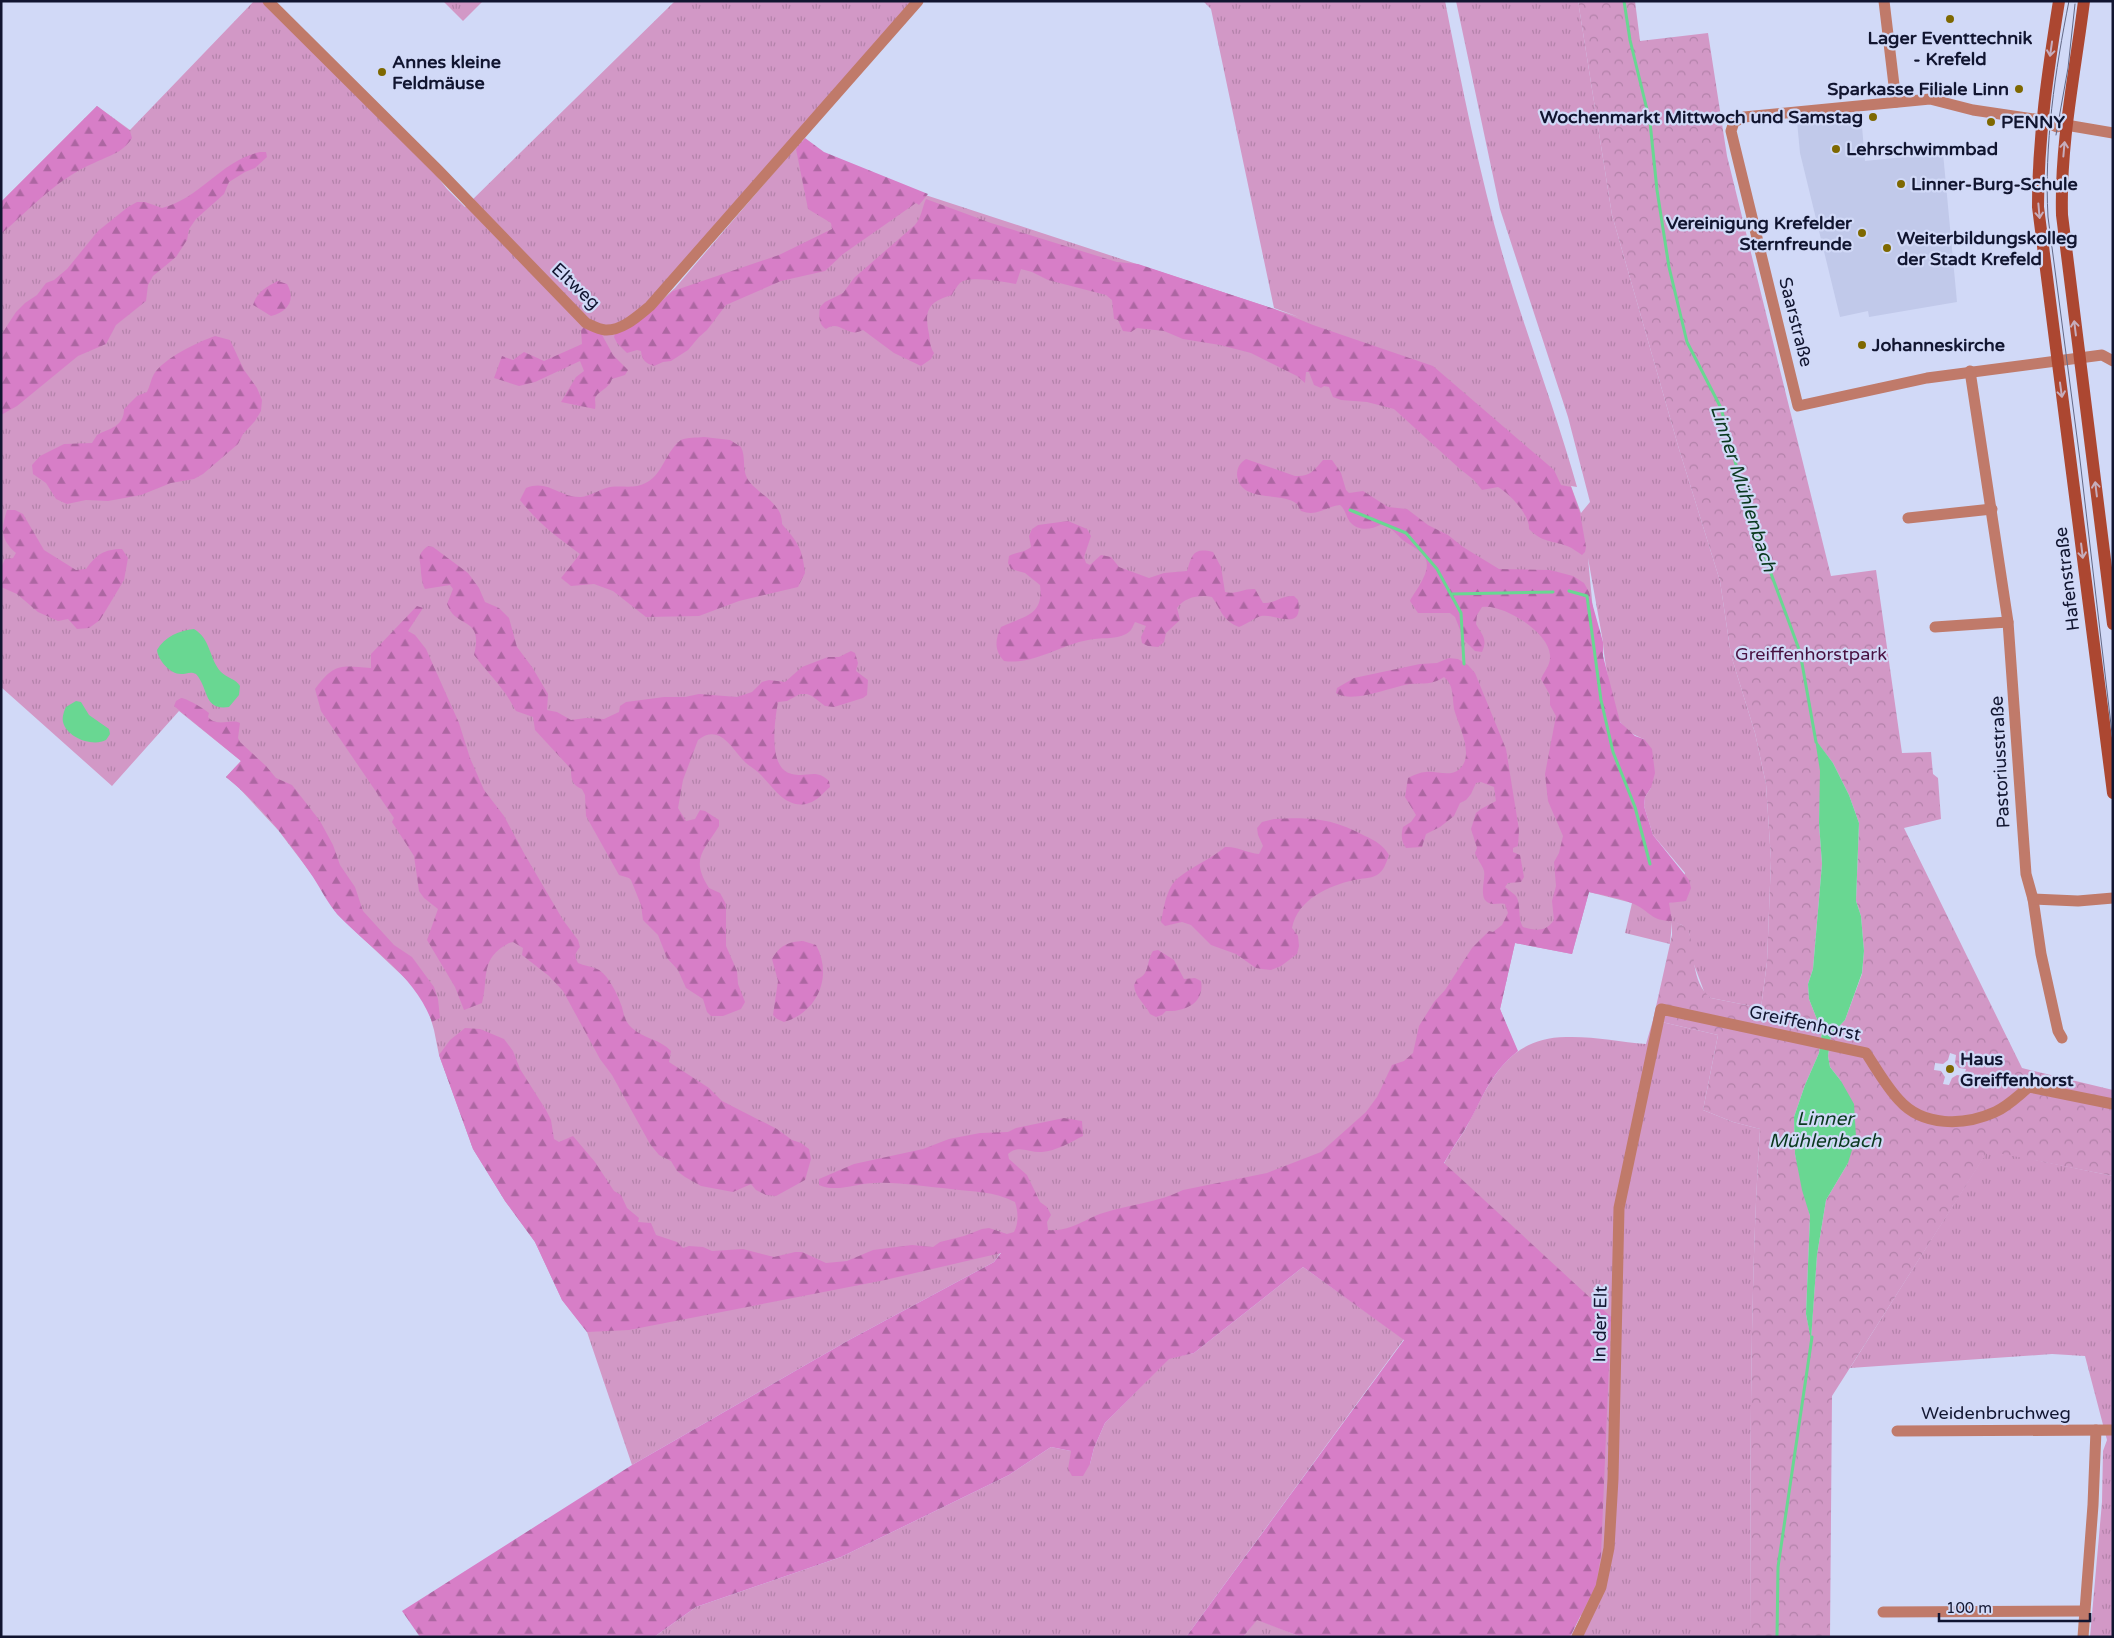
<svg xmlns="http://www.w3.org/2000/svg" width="2114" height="1638" font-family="'Varela Round',sans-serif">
	<defs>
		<pattern id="grass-tufts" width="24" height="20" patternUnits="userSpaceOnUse" patternTransform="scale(1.25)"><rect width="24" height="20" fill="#d298c6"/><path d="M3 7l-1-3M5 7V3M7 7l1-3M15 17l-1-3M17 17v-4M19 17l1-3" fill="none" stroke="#b382aa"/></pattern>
		<pattern id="forest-firs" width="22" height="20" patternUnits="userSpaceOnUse" patternTransform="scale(1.25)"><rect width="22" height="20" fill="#d77ec7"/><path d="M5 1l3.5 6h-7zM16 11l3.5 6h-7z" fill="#ad66a2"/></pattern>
		<pattern id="park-crowns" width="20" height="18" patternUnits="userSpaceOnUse" patternTransform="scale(1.25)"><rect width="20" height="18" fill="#d298c6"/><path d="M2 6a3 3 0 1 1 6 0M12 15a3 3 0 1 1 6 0" fill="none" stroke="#b382aa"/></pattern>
	</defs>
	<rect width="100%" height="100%" fill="#d1d9f7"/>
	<!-- built -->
	<polygon fill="#c1c9ea" points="1861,115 1865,161 1943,153 1957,302 1869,317 1868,311 1840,317 1800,153 1797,121"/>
	<!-- grass -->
	<g fill="url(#grass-tufts)" fill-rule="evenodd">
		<path d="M254,1H264L421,156L447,189L465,207L675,1H914L654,307L675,288L801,141L820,156L901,187L1299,317L1274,308L1211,9L1203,1H1445C1462,87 1479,172 1503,256C1526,334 1555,409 1577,487L1571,486L1581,513L1590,502L1568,417L1500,209L1456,1H1578L1612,215L1679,449L1720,581L1731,655L1755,733L1766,784L1771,860L1767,962L1761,1008L1711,998L1705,994L1693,962L1689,932L1682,925L1672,922L1670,944L1625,933L1632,903L1589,892L1572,954L1515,943L1500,1009L1514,1044L1460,1124L1001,1252L994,1262L849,1340L632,1465L587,1332L562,1300L535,1242L505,1201L473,1149L439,1055L434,1030L427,1006L410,983L337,914L313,876L278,830L239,788L226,777L241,761L179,711L112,786L1,687V202L97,106L130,130ZM1588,558L1603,642C1603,655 1614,715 1621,723C1627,731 1635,736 1644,739L1651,788L1645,797L1644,806L1653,835L1685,873L1675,901L1669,903L1596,642Z"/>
		<polygon points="443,1 483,1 463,21"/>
		<path d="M1653,1020L1718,1035L1703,1110L1733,1122L1760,1129C1749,1298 1751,1467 1750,1637H1570L1581,1617L1444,1164C1450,1151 1459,1140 1466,1128C1490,1082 1506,1038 1566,1037C1593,1036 1620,1042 1646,1044Z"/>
		<polygon points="1988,1150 2113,1176 2113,1637 2090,1637 2102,1502 2103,1451 2107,1440 2085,1356 2052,1354 1850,1368"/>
		<polygon points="1303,1267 1404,1339 1186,1637 654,1637 696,1607 841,1557 1009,1475 1051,1447 1071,1451 1090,1464 1094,1448 1105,1423 1169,1358 1194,1353"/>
		<polygon points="1257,1619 1301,1637 1243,1637"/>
	</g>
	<!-- forest -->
	<g fill="url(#forest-firs)">
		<path d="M97,106L130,131L132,138C123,153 108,156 94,163C58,178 30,209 1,234V202Z"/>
		<path d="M805,138L824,152L928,194L919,205L916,203L843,254L825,271L781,281L726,305L707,330L699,337L688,350L671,361L663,362L654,366C645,363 642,360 641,351L637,350L627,353L617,343L614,337L616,331L653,309L673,291L779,255L832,229L831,223L808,209L796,149Z"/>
		<path d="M260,152H266L267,157L255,168L245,172L229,182L224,194L196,219L189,229L187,240L176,257L153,276L148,285L146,301L116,325L106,344L78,356L17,406L1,415V335L16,312L25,303L37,295L46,283L54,280L67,269L98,231L128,207L137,202H145L162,208C199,199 222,160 260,152Z"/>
		<path d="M926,199L991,223L1117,262L1138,264L1274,309L1313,325L1433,366L1554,470L1561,485L1571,487L1580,513L1586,547L1585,552L1582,555C1577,552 1573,548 1567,546C1551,540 1543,543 1529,529C1530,515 1510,494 1498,487L1482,490L1474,480L1460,469L1394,409L1367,402L1341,400L1333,397L1329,387L1324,386L1321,388L1314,385L1309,372H1306L1305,383L1297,376L1251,353L1220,345L1183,339L1164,331L1137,328L1131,332L1123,331L1118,320L1114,319L1112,300L1106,295L1048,280L1032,272L1021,269L1016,284C1006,282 968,275 960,283C957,286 954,291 952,295C928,302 924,310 929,334C930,341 930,347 934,353L931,359L921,366L894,353L863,330C847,339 840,319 826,329C818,324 819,315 820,307L825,302L843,293L854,278L915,225C922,216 922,208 926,199Z"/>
		<path d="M278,281L287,284C296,300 288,312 271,316L253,305C257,292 266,287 278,281Z"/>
		<path d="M584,327L601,333L613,355L628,370L625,375L612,379C609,389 596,392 595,399C595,402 596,405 595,409L561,402L576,377L584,371L580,361L535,382L519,386L494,378L502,356L513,360L524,352L544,361L582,344L581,330Z"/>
		<path d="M215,336L230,340L244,370L257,388L262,400L261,411L255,421L243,434L238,444L203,474L194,479L171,483L141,495L108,501L86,500L67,504L56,499L46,483L33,474L32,465L40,456L64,444L92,443L97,435C110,428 124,427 124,409L137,396L147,392C150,386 151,379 154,374C164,358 198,342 215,336Z"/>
		<path d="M704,437L730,440L741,447C746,457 742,468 747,478C756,494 783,502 782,524C798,543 802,547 805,573L798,587L739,601L699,616L646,617L613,591L594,584L571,586L561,578L580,554C556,536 539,524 520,500L526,488C549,479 559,498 581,497C590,496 597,491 606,488C616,485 627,488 637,486C663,481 663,453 681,440C687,437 697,438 704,437Z"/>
		<path d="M1246,459L1295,476C1309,477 1314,471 1323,460H1332L1341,473L1346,490L1349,493L1363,491L1388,507L1407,509L1428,525L1448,535L1463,547L1499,569L1550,570L1573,576L1584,583L1589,592L1603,642V656L1620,722L1635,736L1644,739L1652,749L1655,773L1651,788L1645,797L1644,806L1653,835L1689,880L1691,888L1686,901L1669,903L1672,921C1651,921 1651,912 1634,904C1621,898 1603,895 1589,892L1572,954L1515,943L1500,1009L1518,1051C1487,1076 1483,1100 1464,1131C1457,1142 1450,1152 1444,1163L1611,1317L1601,1555L1596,1585L1570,1637H1301L1257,1620L1243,1637H1186L1404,1340L1303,1267L1194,1353L1169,1359L1105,1423L1094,1448L1090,1464L1083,1476H1072L1068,1469L1071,1451L1051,1447L1009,1475L841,1557L696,1607L654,1637H420L402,1611L632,1465L849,1340L994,1262L1001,1253L885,1280L629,1330L587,1332L562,1300L535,1242L505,1201L473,1149L439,1055L450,1040L465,1028L480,1029L504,1039L513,1051L520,1069L546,1110L551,1120L554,1139L559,1142L573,1136L595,1162L614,1191L621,1195L627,1208L639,1218L638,1222L651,1223L656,1235L677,1242L683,1248L689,1246L703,1247L712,1251L743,1249L774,1257L795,1252H802L826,1263L847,1261L873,1250L912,1245L933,1247L940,1242L964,1236L982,1229L989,1228L1007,1234L1014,1232C1019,1223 1018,1211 1015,1202C994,1191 973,1192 951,1189C926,1187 901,1182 875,1183C857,1183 837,1193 819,1185V1179L854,1164L923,1149L949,1139L980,1133L1008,1132L1016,1128L1064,1118L1082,1121L1083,1136C1071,1142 1056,1151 1042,1152C1029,1153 1019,1144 1008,1154L1009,1159L1027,1175L1040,1202L1047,1207L1051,1215L1047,1222L1048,1230C1071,1232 1084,1219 1103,1213C1130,1204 1158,1203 1183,1190L1267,1173L1321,1152L1366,1112L1377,1097L1392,1065L1404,1061L1413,1053L1419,1026L1434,1002L1445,990L1472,948L1489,931L1493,932L1502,925L1508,913L1505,904C1500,903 1497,904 1493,904C1476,902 1486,881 1484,871C1483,866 1477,859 1475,853L1477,848L1471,829L1476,813L1481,809L1496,801L1494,787L1481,782L1476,783L1471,794L1466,800L1460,803L1454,816L1440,827L1426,834L1422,847L1406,848C1401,841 1401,835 1403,827L1411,822L1416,815L1405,797L1408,778C1414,775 1420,772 1426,772C1435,771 1449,776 1457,771C1477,758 1458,725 1454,709C1452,696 1454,685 1444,677C1433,685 1423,683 1410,684C1390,687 1353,704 1336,693L1337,688L1354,678L1420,664L1437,663L1449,658L1458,659L1468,665L1475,673L1506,749L1519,830L1518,846L1513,848V852L1520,855L1524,877L1521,882L1508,883L1505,887C1508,890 1512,892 1515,895C1522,903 1517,917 1523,927C1536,931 1546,932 1554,920L1552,901L1556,886L1554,862L1559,853L1563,836L1548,801L1545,774L1556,716L1550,705V695L1541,679C1544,671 1551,665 1550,655C1549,632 1502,603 1482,607L1477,615L1476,624C1482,635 1488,639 1482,652L1475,651L1464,640L1455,617L1450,613H1418L1410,601C1416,589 1435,568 1423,555C1418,549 1410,545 1404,541C1397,535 1390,526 1382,524C1373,529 1360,532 1351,523C1346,518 1346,510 1340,505C1325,507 1317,517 1301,511C1299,509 1299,506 1297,504C1283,491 1240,504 1237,475C1237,467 1240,463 1246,459Z"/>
		<path d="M7,510H15L23,514L44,550L76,570L86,569C96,555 104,549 122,549L128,558L124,580L100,620L89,628L77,629L68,619L58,621L38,612L17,594L1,587V568L5,559L13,558L16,553C0,539 1,529 7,510Z"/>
		<path d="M1068,521L1087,529L1091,536L1084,557L1086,563L1090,565L1101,555L1111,557L1119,567L1149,578L1164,573L1187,571C1192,555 1193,547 1213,552L1221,567L1225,592C1235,595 1244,588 1255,589L1263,603C1274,604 1282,595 1294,596L1298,600C1304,633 1276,613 1261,616C1254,618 1247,624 1239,627C1223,621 1221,610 1212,597C1201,594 1184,597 1177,608L1180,620L1166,633L1164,642L1158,647L1148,646L1142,643L1141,637L1146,626L1135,622C1133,626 1131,632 1126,634C1116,640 1099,637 1088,640C1060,645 1034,665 1004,661C994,650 995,640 1001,627C1023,616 1044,617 1040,585L1025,573L1011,569L1008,563L1009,556C1017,552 1023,553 1031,547L1029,536L1032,529L1038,525Z"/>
		<path d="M428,546L433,547L468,573L479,588L485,602L499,608L509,618L517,647L532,667L548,694L547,710L557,712L571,720L586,718L604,719L619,712L620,706L626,702L664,697H685L699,694L737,697L752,692L762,682L769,680L785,682L802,667L828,657H839L851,651L855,653L858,663L856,671L868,680L867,695L863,698L834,707L825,706L812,696L807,694H800L787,701L778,702C775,719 767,769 792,774C808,778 815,768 829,781L830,787C824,792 817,801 809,803C786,811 772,785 759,773C754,768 748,766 744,761C731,747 719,723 698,740L683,780L678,808L686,821L695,819L700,810L705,811L719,820V826C704,851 690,858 709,888L720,893L726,904V946L737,971L738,984L745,1002L741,1009L723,1016H711L707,1012L703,999L686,988L678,970L667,958L658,935L643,920L641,905L631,880L629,878L619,875L586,816L585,795L582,789C572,785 571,780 571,769L535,730L533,717L516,711C512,705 509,698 505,693C495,679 484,668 474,655C484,615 456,630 447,604L453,589L450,585L425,589C422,584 422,579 421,573C421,559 415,556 428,546Z"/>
		<path d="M417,606L423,608L408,631L415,635L426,649L459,723L470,758L484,790L504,816L525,855L563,920L578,940L580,947C575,953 574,956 578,963C584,966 591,966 597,969C608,974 618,995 622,1007C624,1015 625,1022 632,1028C644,1039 660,1039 671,1051L669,1062L709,1088L722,1101L777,1129L792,1140L801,1143L809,1149L811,1159L805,1180L776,1196L766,1195L756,1190L751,1184L733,1192L701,1186L685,1177L677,1171L671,1161L659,1155L650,1144L612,1075L600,1059L563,991L549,976L522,955L523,948L513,942L509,943C479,959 489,977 482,1003L464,1010L455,987L427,940L438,909L424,898L419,891L414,856L392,822L394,818L321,711L315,689C335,662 341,666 371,668V654Z"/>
		<path d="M181,698C186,698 205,709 209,713L208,717C218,728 230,718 240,723L238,738L240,742L266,766L276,778L292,785L320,821L333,845L340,865L355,887L363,911L394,945L412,957L434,987L438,999L440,1018L432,1022C415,975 371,950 338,915C328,904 321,889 313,877C289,841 260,804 226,777L241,761L174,706L176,701Z"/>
		<path d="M1274,819C1310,817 1332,818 1365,836C1376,841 1383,845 1389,855C1386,863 1384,871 1377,875C1370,879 1362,878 1354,880C1328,886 1298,899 1292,928L1298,936L1299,946L1297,954L1281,966L1271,970L1262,969L1256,968L1236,954L1211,945L1191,925L1182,922L1165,926L1161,922C1164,908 1166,888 1178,878C1193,866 1211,859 1225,847C1237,846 1247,853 1259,854L1263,846L1258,835L1257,828L1262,822Z"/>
		<path d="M803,941L816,945C833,976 818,1012 784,1022L777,1019L773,1015L778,981L772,959C780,945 788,942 803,941Z"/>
		<path d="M1158,950L1174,960L1184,979L1195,978L1201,981C1205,1003 1185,1012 1166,1011L1162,1015L1156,1017L1150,1014C1145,1003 1135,998 1134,985L1137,979C1150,975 1146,962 1153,951Z"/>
	</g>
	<!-- park -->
	<path fill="url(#park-crowns)" fill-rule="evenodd" d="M1578,1H1635L1640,41L1708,33L1727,156L1831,576L1876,570L1902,753L1931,752L1933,774L1938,778L1941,819L1904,828L2022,1068L2113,1090V1176L1988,1151L1832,1396L1830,1637H1750C1751,1467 1749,1298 1760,1129L1733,1122L1703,1110L1718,1035L1653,1020L1672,935V921L1682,925L1688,929C1696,951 1690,982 1711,998L1761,1008L1767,962L1771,860L1766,784L1755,733L1731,655L1720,581L1679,449L1612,215ZM1816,741L1833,763L1849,795L1859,823L1856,901L1861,916L1864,951L1862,974L1845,1020L1831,1035L1828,1056L1830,1067L1841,1081L1848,1163L1826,1200L1817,1255L1811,1338L1806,1314L1810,1216L1795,1154L1794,1117L1805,1085L1819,1053L1822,1032L1809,999L1808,984L1813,969L1822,864L1819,823L1821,771ZM1950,1053L1956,1055L1955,1063L1959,1068L1966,1069L1964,1076L1957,1075L1952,1078L1949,1085L1943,1084L1945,1077L1941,1071L1934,1070L1935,1063L1943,1064L1948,1060Z"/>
	<!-- water -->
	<g fill="#69d792">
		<path d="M194,629C211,639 209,659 221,672C227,678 236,679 240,686L239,695L229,707C203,711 209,688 196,674C190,671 187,674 181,674C170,674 158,660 157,650C164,637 180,630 194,629Z"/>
		<path d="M76,701L81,702L89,715L109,729L110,734L106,740C93,747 67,738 63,722C62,717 64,711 66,707Z"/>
		<polygon points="1815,739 1833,763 1849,795 1859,823 1856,901 1861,916 1864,951 1862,973 1845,1020 1831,1035 1828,1056 1830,1067 1841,1081 1854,1104 1856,1137 1848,1163 1826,1200 1817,1255 1811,1340 1806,1314 1810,1216 1802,1190 1795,1154 1794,1117 1805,1085 1819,1053 1822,1032 1809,999 1808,984 1813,969 1822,864 1819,823 1820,771"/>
	</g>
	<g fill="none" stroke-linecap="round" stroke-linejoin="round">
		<!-- stream -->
		<g stroke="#69d792" stroke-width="3">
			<polyline points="1624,1 1630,40 1650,122 1657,190 1669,267 1687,342 1721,408 1749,514 1800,652 1816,742"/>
			<polyline points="1350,510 1406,533 1437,569 1461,613 1464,664"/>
			<polyline points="1569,591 1587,596 1601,700 1613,752 1635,807 1650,864"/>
			<polyline points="1452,594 1553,592"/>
			<polyline points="1777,1637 1778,1567 1812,1337"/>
		</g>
		<!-- street -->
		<g stroke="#c07a6a" stroke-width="11">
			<path d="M268,1L438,170L586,323C591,325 598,329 605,330C622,331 638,316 650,306L918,1"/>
			<polyline points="1884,1 1896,102"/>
			<polyline points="2061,121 2066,125 2113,133"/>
			<polyline points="2066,125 2057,127 2041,120 1973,110 1930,99 1744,117 1734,122 1731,131 1798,406 1927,378 2102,355 2113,361"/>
			<polyline points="1970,371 2008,622 2026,874 2033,899 2041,954 2058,1031 2062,1038"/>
			<polyline points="1908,518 1992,509"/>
			<polyline points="1935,627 2008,622"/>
			<polyline points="2033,899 2078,901 2113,898"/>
			<polyline points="1897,1431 2113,1430"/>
			<polyline points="1883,1612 2084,1611"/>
			<path d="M1577,1637L1601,1587L1609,1548L1613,1479L1619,1208L1661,1009L1866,1053C1876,1068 1886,1086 1899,1100C1923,1127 1964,1126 1995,1112C2007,1107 2019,1095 2029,1087L2113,1104"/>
			<polyline points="2083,1637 2093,1505 2096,1430"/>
		</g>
		<!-- secondary -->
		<g stroke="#ac4731" stroke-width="12">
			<path d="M2059,1C2048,70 2038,138 2038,207L2113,793"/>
			<path d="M2084,1C2075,73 2060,143 2062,215L2113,624"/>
		</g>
		<!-- tram -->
		<g stroke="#636885" stroke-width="1">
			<path d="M2069,1C2055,71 2044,145 2048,217L2080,460L2113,742"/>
			<polyline points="2056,135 2068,68 2075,4"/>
		</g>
	</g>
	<!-- one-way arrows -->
	<defs><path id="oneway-shaft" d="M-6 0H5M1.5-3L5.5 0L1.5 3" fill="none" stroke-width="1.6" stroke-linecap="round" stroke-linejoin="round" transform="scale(1.25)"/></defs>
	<g stroke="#c6adbc">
		<use href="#oneway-shaft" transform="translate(2051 49) rotate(98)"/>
		<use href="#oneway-shaft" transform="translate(2064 149) rotate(-85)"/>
		<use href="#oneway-shaft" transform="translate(2039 211) rotate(85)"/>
		<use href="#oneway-shaft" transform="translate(2075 328) rotate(-97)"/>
		<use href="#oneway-shaft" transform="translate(2061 390) rotate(82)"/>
		<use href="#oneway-shaft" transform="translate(2096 489) rotate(-97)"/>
		<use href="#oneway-shaft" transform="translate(2082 551) rotate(83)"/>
	</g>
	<!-- markers -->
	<g fill="#7e6800" stroke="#d1d9f7" stroke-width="2">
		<circle cx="1950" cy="19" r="5"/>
		<circle cx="382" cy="72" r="5"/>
		<circle cx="2019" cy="89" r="5"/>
		<circle cx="1873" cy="117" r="5"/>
		<circle cx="1991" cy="122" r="5"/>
		<circle cx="1836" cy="149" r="5"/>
		<circle cx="1901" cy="184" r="5"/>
		<circle cx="1862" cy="233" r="5"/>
		<circle cx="1887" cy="248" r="5"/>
		<circle cx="1862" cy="345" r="5"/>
		<circle cx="1950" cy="1069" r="5"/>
	</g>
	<g text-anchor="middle" stroke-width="4.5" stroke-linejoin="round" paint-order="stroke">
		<!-- poi labels -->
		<g font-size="18" font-weight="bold" fill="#111530" stroke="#d1d9f7" text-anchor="start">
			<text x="1950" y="44" text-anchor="middle">Lager Eventtechnik<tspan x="1950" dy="21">- Krefeld</tspan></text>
			<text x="392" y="68">Annes kleine<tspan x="392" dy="21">Feldmäuse</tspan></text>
			<text x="2009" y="95" text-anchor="end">Sparkasse Filiale Linn</text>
			<text x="1863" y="123" text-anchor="end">Wochenmarkt Mittwoch und Samstag</text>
			<text x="2001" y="128">PENNY</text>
			<text x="1846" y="155">Lehrschwimmbad</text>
			<text x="1911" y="190">Linner-Burg-Schule</text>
			<text x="1852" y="229" text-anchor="end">Vereinigung Krefelder<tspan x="1852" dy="21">Sternfreunde</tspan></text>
			<text x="1897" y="244">Weiterbildungskolleg<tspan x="1897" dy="21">der Stadt Krefeld</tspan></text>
			<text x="1872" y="351">Johanneskirche</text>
			<text x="1960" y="1065">Haus<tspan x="1960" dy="21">Greiffenhorst</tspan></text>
		</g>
		<!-- street labels -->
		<g font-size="18" fill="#111530" stroke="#d1d9f7">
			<text transform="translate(576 286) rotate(43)" y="6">Eltweg</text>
			<text transform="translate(1796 322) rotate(76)" y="6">Saarstraße</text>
			<text transform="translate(2067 579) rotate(-97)" y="6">Hafenstraße</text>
			<text transform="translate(2000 762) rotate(-93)" y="6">Pastoriusstraße</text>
			<text transform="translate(1805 1023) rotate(12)" y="6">Greiffenhorst</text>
			<text transform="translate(1600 1324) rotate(-89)" y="6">In der Elt</text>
			<text x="1996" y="1419">Weidenbruchweg</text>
		</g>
		<!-- park labels -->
		<g font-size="18" fill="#471040" stroke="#d1d9f7">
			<text x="1811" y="660">Greiffenhorstpark</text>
		</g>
		<!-- water labels -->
		<g font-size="19" font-style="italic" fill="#0a391f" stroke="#d1d9f7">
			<text transform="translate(1744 488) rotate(72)" y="7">Linner Mühlenbach</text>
			<text x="1825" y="1125">Linner<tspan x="1825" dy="22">Mühlenbach</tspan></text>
		</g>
	</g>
	<!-- border -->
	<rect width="2114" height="1638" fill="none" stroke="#111530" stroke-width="5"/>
	<!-- scale -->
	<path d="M1939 1613v8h151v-8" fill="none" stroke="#111530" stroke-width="2.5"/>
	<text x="1946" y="1613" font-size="15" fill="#111530" stroke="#d1d9f7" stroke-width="4" paint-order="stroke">100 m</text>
</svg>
